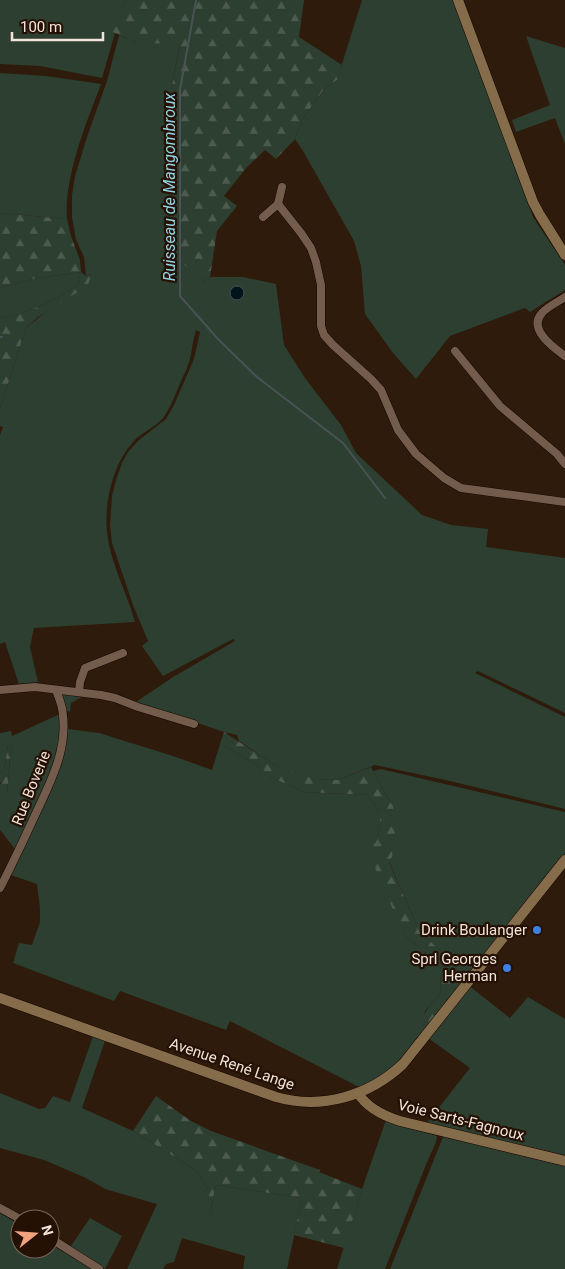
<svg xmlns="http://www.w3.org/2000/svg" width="565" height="1269" font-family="Roboto,sans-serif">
	<defs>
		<pattern id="forest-firs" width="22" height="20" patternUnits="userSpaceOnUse" patternTransform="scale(1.25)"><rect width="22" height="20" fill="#2d3f30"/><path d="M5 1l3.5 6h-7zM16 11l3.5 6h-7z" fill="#4c5b4d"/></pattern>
		<pattern id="water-ripples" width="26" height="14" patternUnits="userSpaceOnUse" patternTransform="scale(1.25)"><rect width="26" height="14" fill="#00141a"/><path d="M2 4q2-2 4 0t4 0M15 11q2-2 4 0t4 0" fill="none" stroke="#26363b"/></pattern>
	</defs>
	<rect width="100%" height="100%" fill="#2e1b0b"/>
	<!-- grass -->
	<g fill="#2d3f30">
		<polygon points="0,0 126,0 109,30 115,33 102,78 40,66 0,64"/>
		<polygon points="362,0 454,0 533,217 565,265 565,290 530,312 525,308 450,336 416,379 393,353 365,314 361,266 354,241 303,151 295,139 302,120 324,89 337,80"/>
		<path d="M119,35L138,43H180L171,90L170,218L173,251L204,281L210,277H243L276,284L284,345L305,378L341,425L356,453L422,515L451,525L488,529L486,547L565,558V713L478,671L475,673L565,717V809L450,781L375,765L338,780L313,779L275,765L239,741L237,735L224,732L136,702L173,677L235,641L233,639L163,676L142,646L148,641L133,605L112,543L110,525L112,496L116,480L122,463L128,452L139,440L166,419L174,405L194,359L200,332L196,330C193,339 192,350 190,359C188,367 184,374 181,381C176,393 171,407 163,418C155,428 141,432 133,442C113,464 104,502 107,531C110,563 127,592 135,622L34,628L30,647L38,682L19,684L5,642L0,644V435L3,427L0,426V408L26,328L92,274L86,276L84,257L76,240L72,217V195L75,176L88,134L107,81Z"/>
		<polygon points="526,36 565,48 565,144 555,118 516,132 512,120 550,105"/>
		<path d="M0,73L46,76L101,84C86,124 64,176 67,219L0,213Z"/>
		<path d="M81,272L77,286C53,301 28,314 0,318V287L12,285L32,279Z"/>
		<polygon points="64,694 85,695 71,703 70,712 66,710 62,696"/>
		<polygon points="60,714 58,751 47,783 18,846 15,849 0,830 0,803 7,794 11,745 8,745 4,771 0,772 0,733 11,731 12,736"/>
		<polygon points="68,729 99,733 173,756 212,770 220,744 253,762 272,778 305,792 368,795 380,812 380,824 376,842 404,935 433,959 440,970 441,993 425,1011 422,1034 397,1063 376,1079 359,1087 230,1021 226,1030 120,991 114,1001 13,963 19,943 32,945 40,922 40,908 37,884 11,875 40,814 63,760"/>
		<polygon points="381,769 565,812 565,853 488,950 464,982 445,968 441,951 419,931 389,861 392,857 393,806 383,790 373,771"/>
		<polygon points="468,985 510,1018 528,997 565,1019 565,1155 426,1124 470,1068 428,1038"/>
		<polygon points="93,1036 105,1041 82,1108 133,1131 197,1171 209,1191 210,1214 216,1185 302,1198 287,1269 243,1269 245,1256 182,1238 174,1262 166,1264 163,1269 127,1269 157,1204 105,1189 86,1178 44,1160 0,1148 0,1093 39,1109 45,1108 53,1096 70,1102"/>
		<polygon points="386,1120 437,1136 436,1142 425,1167 385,1269 337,1269 362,1189"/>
		<polygon points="443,1137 565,1166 565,1269 390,1269"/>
		<polygon points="0,1213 20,1225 20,1249 50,1249 50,1244 92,1269 0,1269"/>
		<polygon points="90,1218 122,1236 105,1269 71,1246"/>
	</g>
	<!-- forest -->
	<g fill="url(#forest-firs)">
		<polygon points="126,0 304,0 299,37 342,65 337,80 324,89 302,120 295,139 276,159 265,150 246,168 224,196 237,206 217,231 210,277 204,281 177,259 173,251 170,218 171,90 180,44 138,43 108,30"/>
		<path d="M0,213L67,219L71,236L80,260L81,272L86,276L93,274L87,286L38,317L26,328L0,408V318C28,314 53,301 77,286L81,272L32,279L12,285L0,287Z"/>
		<path d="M224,732L275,765L315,779L338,780L371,767L383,790L393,806L396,837L392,857L389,862L419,931L441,951L445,968L464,982L422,1034C421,1012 428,1008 441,993L440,970L433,959L404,935L367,849L376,842L380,824V812L368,795L305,792L272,778L253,762L220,744Z"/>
		<polygon points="8,745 11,745 7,795 0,803 0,784 2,783 0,782 0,772 4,771"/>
		<polygon points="156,1096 191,1121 211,1131 320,1170 319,1172 362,1189 344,1248 294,1235 302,1198 216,1185 210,1214 207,1213 209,1191 197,1171 133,1131"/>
	</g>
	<!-- water -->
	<circle fill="url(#water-ripples)" stroke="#495254" cx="237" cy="293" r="7"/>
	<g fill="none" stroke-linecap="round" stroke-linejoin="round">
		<!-- stream -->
		<g stroke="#495254" stroke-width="2">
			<polyline points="196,0 180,90 180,296 218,339 257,377 343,443 385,498"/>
			<polyline points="0,337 2,337"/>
		</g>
		<!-- street casing -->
		<g stroke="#160500" stroke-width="9">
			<g id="street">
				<polyline points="278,204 301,233 311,248 316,262 321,285 321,326 324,335 333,345 371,379 381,390 398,430 416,454 444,478 461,488 565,502"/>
				<polyline points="263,217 278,204 282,187"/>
				<path d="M565,297C558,302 547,307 542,313C527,329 554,348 565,356"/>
				<polyline points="455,351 500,406 557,454 565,464"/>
				<polyline points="0,690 35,687 101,695 115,698 138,707 194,724"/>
				<polyline points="79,692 80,682 85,668 123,653"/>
				<path d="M0,888C13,863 25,837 37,811C51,781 67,750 63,716C63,707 59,698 56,690"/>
				<polyline points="0,1208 20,1219"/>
				<polyline points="50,1238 99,1269"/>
			</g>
		</g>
		<!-- secondary casing -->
		<g stroke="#160500" stroke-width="11">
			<g id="secondary">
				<polyline points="458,0 533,202 540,215 565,255"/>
				<path d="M0,998L276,1097C322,1110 369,1096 403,1064L565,860"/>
				<path d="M358,1093C367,1108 384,1116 400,1121L565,1161"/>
			</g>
		</g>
		<!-- street -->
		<use href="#street" stroke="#735c4b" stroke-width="8"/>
		<!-- secondary -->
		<use href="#secondary" stroke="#856c4a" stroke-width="10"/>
	</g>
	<!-- markers -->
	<g fill="#3f7fe0" stroke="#241104" stroke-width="2">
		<circle cx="537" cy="930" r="5"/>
		<circle cx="507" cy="968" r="5"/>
	</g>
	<g text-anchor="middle" stroke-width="4.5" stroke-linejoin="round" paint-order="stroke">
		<!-- street labels -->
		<g font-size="15" fill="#f2e4da" stroke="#241104">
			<text transform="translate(31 788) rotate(-68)" y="5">Rue Boverie</text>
			<text transform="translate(232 1064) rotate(19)" y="5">Avenue René Lange</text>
			<text transform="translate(461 1120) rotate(14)" y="5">Voie Sarts-Fagnoux</text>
		</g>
		<!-- poi labels -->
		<g font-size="15" fill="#f2e4da" stroke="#241104" text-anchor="end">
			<text x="527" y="935">Drink Boulanger</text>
			<text x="497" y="964">Sprl Georges<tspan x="497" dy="17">Herman</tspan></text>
		</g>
		<!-- water labels -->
		<g font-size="16" font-style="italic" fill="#92d4e6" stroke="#241104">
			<text transform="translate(169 187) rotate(-90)" y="6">Ruisseau de Mangombroux</text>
		</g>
	</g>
	<!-- north arrow -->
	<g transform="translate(35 1234) rotate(73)"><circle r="24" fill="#241104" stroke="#76655a"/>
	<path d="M0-4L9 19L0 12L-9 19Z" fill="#f1a17d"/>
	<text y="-8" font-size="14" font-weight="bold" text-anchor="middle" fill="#f2e4da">N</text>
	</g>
	<!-- scale -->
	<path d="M12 32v8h91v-8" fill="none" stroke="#f2e4da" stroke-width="2.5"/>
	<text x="20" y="32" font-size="15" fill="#f2e4da" stroke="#241104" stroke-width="4" paint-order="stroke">100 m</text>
</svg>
